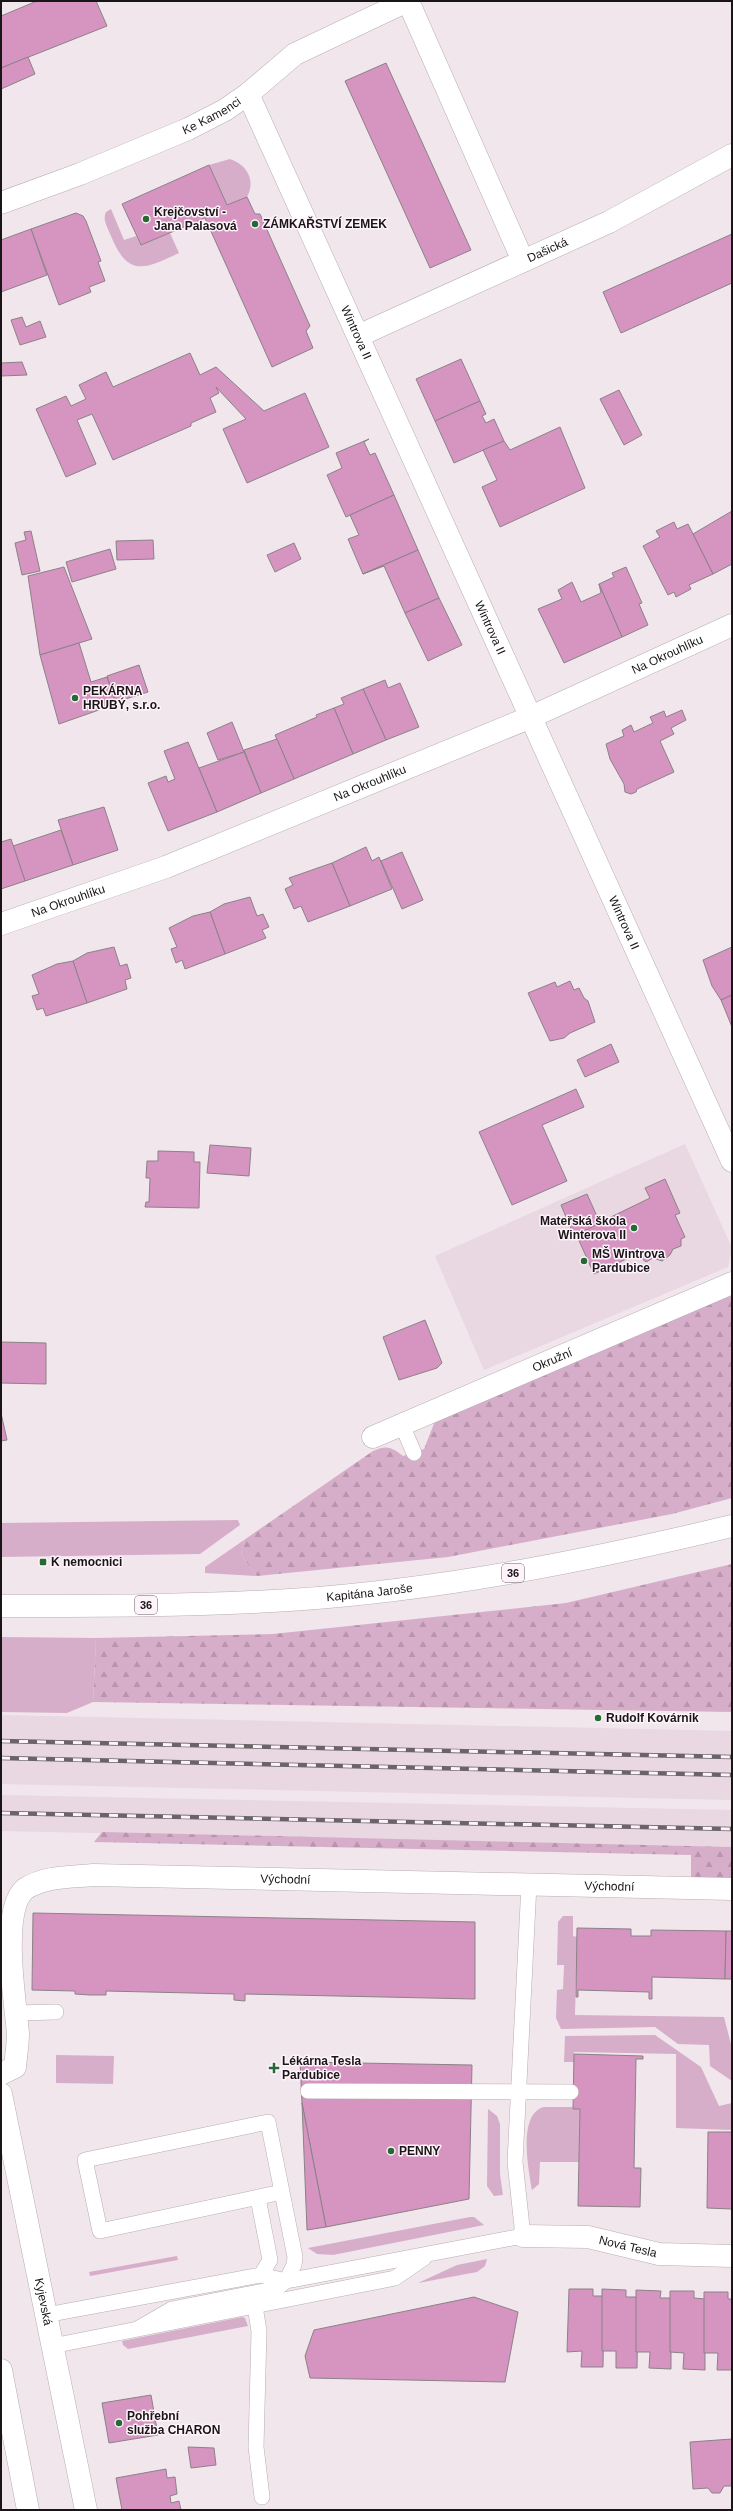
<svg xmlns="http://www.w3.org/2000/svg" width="733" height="2511" font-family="Arial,sans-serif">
	<defs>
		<pattern id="forest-firs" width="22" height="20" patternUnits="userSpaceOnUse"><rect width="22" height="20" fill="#d7aec9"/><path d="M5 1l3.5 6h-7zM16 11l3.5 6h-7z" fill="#b895ac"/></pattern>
	</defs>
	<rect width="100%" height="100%" fill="#f0e6ec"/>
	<!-- built -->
	<g fill="#e9d7e2">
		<polygon points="685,1144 732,1248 728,1267 484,1370 435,1256"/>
		<polygon points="1,1715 732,1731 732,1800 1,1784"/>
		<polygon points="1,1795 732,1810 732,1847 1,1831"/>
	</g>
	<!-- grass -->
	<g fill="#d7aec9">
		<path d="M230,159C247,165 256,180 247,197L227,205L209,165Z"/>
		<path d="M111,209L124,240L136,236L141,245L170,233L179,253C145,269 128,278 111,236C108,228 102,220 106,212Z"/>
		<polygon points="238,1520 240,1525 200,1554 1,1557 1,1523"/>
		<polygon points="244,1540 241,1555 257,1576 205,1573 205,1567"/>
		<polygon points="1,1637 96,1638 93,1702 67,1713 1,1712"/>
		<polygon points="563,1916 573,1916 573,1936 577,1937 575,2015 724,2017 732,2048 732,2081 710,2066 709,2045 678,2044 655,2027 561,2029 556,2018 557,1990 563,1989 564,1965 557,1965 558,1922"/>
		<polygon points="655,2035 701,2067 719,2106 732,2103 732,2130 676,2128 676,2054 574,2052 574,2062 564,2062 565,2036"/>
		<polygon points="56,2055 114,2056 113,2084 56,2083"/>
		<path d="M544,2107H580L579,2162H540L539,2184L532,2190C529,2170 517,2114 544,2107Z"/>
		<polygon points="488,2109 497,2116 500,2124 500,2174 503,2195 494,2196 487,2186"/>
		<polygon points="470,2217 474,2217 484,2225 333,2255 317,2254 308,2248"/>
		<polygon points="177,2256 178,2260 90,2276 89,2272"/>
		<polygon points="487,2259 485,2266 477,2272 418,2283 457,2265"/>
		<polygon points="242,2317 245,2318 248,2326 128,2349 123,2345 122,2341"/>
	</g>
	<!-- forest -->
	<g fill="url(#forest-firs)">
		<path d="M732,1295V1498L672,1514L448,1557L257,1576L241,1555L244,1540L373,1451C387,1445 391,1447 403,1456L424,1449L435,1421Z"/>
		<polygon points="732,1564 732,1712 93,1702 96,1638 273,1634 566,1603"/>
		<polygon points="102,1832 732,1847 732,1878 691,1877 691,1855 94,1842"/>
	</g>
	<!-- building -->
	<g fill="#d694c0" stroke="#8b8288">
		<polygon points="37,1 96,1 107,26 1,68 1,16"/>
		<polygon points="28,57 35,74 1,89 1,68"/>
		<polygon points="386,63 471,250 430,268 345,81"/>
		<polygon points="209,165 227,205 247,197 255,214 260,214 310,326 306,331 313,348 272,367 205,218 141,245 122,204"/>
		<polygon points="76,213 83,216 86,221 101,261 98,262 105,281 89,287 91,292 59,305 31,229"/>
		<polygon points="31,229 47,275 1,292 1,240"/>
		<polygon points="732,234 732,283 621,333 603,292"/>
		<polygon points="22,317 26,327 40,321 46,337 20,345 11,320"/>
		<polygon points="190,353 200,375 216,367 264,411 305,393 329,447 247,483 223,429 246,419 216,387 219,393 210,398 216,412 191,423 191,426 113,460 92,414 77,420 96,464 66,477 36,409 66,396 71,406 86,399 79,385 106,372 113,387"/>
		<polygon points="461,359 480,401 435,421 416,379"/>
		<polygon points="22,362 27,375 1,376 1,363"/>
		<polygon points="619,390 642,435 624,445 600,399"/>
		<polygon points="480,401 486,414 482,416 486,423 494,419 504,441 454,463 435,421"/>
		<polygon points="560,427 585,488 500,527 482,487 497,480 483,450 504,441 510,450"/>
		<polygon points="369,439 364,442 370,455 375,453 394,495 346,517 327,475 342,468 336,453"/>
		<polygon points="394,495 418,550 363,574 348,539 359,535 350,515"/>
		<polygon points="732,511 732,564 713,574 693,534"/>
		<polygon points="674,522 677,529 688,524 713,574 689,585 691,589 676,597 674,592 668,595 643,546 660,537 656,531"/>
		<polygon points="31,531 40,571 22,575 15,543 26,540 24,532"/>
		<polygon points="153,540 154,559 117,560 116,541"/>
		<polygon points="294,543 301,559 275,572 267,555"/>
		<polygon points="110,549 116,569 72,582 66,562"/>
		<polygon points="418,550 439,598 405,613 384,566 363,574"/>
		<polygon points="64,567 92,639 40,655 28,576"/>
		<polygon points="626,567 642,603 639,604 648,625 622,637 599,584 614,577 612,573"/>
		<polygon points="572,582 581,602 601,593 599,584 622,637 564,663 538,609 562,599 558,590"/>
		<polygon points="439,598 462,645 428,661 405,613"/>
		<polygon points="79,643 91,682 107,677 116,704 59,724 40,655"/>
		<polygon points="139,665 148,692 116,702 107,676"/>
		<polygon points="385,680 388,688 400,683 419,727 386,740 363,689"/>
		<polygon points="363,689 386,740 353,754 334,708 344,704 341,698"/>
		<polygon points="334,708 353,754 294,779 275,735 317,717 316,715"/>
		<polygon points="682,710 686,720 671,728 674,734 660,741 674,772 637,789 636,792 631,794 625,792 624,784 610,759 606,744 624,736 622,730 631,725 634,732 653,723 650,717 664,711 666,717"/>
		<polygon points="232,722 244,752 218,760 207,733"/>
		<polygon points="277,739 294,779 261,793 244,750"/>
		<polygon points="188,742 217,812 168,831 148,783 166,776 168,782 175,779 164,751"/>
		<polygon points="244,752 261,793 217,812 199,768"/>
		<polygon points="104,807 118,850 73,865 58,820"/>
		<polygon points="61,830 73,865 25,881 13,846"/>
		<polygon points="11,839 25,881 1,889 1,842"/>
		<polygon points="366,847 372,861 379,857 392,889 350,906 332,863"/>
		<polygon points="402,852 423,900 402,909 381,861"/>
		<polygon points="332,863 350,906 308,922 301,906 294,909 285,889 293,885 289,878"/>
		<polygon points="250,897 257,916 263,914 269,927 262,930 266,938 225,954 210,912 224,904"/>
		<polygon points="210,912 225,954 185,969 182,960 176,963 171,949 177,947 169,928 193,916"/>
		<polygon points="114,947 120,966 127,964 131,978 125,980 127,989 87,1003 73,961 87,953"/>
		<polygon points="732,947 732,995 721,1000 712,986 703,960"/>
		<polygon points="73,961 87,1003 46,1016 43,1008 37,1010 32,996 39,994 32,975 57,964"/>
		<polygon points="570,981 574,990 579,988 584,998 588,1001 595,1022 570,1033 564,1038 550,1041 528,993 555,982 557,987"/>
		<polygon points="732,995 732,1027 721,1000"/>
		<polygon points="611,1044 619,1062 585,1077 577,1060"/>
		<polygon points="576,1089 584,1107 542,1125 567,1181 512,1205 479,1132"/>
		<polygon points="210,1145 251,1148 249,1176 207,1173"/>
		<polygon points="158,1151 194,1152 194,1162 200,1162 199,1208 145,1207 146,1202 149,1202 150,1178 146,1178 147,1161 158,1161"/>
		<polygon points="665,1179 680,1213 675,1215 685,1237 681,1239 681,1246 673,1249 670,1255 662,1261 653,1258 646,1262 640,1257 636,1258 635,1255 594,1274 576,1234 650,1198 645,1188"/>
		<polygon points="587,1194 600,1223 574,1236 561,1205"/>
		<polygon points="425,1320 442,1363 437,1368 399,1380 383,1337"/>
		<polygon points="1,1342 46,1343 46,1384 1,1383"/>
		<polygon points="1,1413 7,1440 1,1441"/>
		<polygon points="33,1913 475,1922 475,1999 245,1994 245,2001 234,2000 234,1994 106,1991 106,1995 90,1995 75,1994 75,1991 32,1990"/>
		<polygon points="577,1928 631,1929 631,1936 651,1936 651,1930 726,1931 725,1979 652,1977 652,1999 649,1999 649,1992 578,1990 578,1997 576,1997"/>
		<polygon points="726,1931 732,1931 732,1979 725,1979"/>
		<polygon points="574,2054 643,2056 643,2059 636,2059 634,2168 641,2168 640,2207 578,2206 580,2109 573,2109"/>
		<polygon points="300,2062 472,2065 469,2199 326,2227 302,2103"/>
		<polygon points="302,2103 326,2227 307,2230"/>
		<polygon points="708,2132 732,2132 732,2209 707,2208"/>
		<polygon points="569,2289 593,2289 593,2296 604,2296 603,2367 581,2367 582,2351 567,2352"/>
		<polygon points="602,2289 626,2290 626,2297 638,2297 637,2368 616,2368 616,2351 602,2351"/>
		<polygon points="636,2290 661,2291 660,2298 671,2298 671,2369 649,2368 650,2352 636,2352"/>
		<polygon points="670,2291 694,2291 694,2298 705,2299 705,2370 683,2369 684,2353 670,2352"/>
		<polygon points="704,2292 728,2292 728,2299 732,2299 732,2370 717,2370 718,2353 704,2353"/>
		<polygon points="474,2297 518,2312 505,2382 310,2378 305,2356 314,2330"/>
		<polygon points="151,2395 158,2435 109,2443 102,2403"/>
		<polygon points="732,2439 732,2486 724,2486 720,2493 712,2493 708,2488 693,2489 690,2442"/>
		<polygon points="188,2447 214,2448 216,2465 191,2468"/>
		<polygon points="166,2469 167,2478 175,2477 177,2494 170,2496 171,2503 179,2501 181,2510 122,2510 116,2478"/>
	</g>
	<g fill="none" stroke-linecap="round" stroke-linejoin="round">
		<!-- lane casing -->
		<g stroke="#b7adb3" stroke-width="16">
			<g id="lane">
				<polyline points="402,1425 414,1453"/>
				<polyline points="15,2013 56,2012"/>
				<polyline points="308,2091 571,2092"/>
				<polyline points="282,2192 100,2231 85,2160 268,2122 295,2257 294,2265 286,2281"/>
				<polyline points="258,2198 270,2260 261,2275"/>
				<polyline points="255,2306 259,2331 256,2447 262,2497"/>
				<polyline points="46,2315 261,2275 286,2281"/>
				<polyline points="139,2328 172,2309 264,2291 277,2288 286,2281 523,2236 515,2162 529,1884"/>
				<polyline points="52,2346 395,2278 424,2258"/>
			</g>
		</g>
		<!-- street casing -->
		<g stroke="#b7adb3" stroke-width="23">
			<g id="street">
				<polyline points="408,1 523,261"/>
				<path id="s1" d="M248,94L732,1161"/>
				<path id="s2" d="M1,203L80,174L188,129L225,110L248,94L295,54L407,1"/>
				<path id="s3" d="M358,336L609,222L732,155"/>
				<path id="s4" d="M1,924L166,867L531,717L732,625"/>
				<path id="s5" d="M373,1437L732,1283"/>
				<path id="s6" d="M1,2074L15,2067C16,2056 18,2044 18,2033C15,2000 0,1910 25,1889C45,1876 71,1877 93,1875L732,1889"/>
				<path id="s7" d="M523,2236L588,2237L659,2254L732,2256"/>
				<polyline points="1,2370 28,2510"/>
			</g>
		</g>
		<!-- secondary casing -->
		<g stroke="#b7adb3" stroke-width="23">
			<g id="secondary">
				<path id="s8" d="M1,2094L86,2510"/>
			</g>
		</g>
		<!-- primary casing -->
		<g stroke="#b7adb3" stroke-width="23">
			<g id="primary">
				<path id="s9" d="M1,1606C97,1606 194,1606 290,1600C440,1590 586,1561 732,1526"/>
			</g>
		</g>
		<!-- lane -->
		<use href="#lane" stroke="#fff" stroke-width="15"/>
		<!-- street -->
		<use href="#street" stroke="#fff" stroke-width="22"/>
		<!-- secondary -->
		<use href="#secondary" stroke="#fff" stroke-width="22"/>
		<!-- primary -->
		<use href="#primary" stroke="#fff" stroke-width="22"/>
		<!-- rail casing -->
		<g stroke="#6a6467" stroke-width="4.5">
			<g id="rail">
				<polyline points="1,1741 732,1757"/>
				<polyline points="1,1758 732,1775"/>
				<polyline points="1,1813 732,1829"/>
			</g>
		</g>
		<!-- rail -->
		<use href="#rail" stroke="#fef3fa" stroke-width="3" stroke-dasharray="9" stroke-linecap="butt"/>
	</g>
	<!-- markers -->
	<g fill="#256934" stroke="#fef3fa" stroke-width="1.5">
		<circle cx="146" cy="219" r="4"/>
		<circle cx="255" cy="224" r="4"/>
		<circle cx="75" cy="698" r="4"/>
		<circle cx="634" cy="1228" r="4"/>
		<circle cx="584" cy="1261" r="4"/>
		<rect x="39" y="1558" width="8" height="8" rx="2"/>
		<circle cx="598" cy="1718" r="4"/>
		<path d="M272 2062h4v4h4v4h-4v4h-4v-4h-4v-4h4z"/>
		<circle cx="391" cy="2151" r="4"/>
		<circle cx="119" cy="2423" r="4"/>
	</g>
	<g text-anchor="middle" stroke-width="3" stroke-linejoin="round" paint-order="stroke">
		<!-- shield labels -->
		<g fill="#fef3fa" stroke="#5e585b" stroke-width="1">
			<rect x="502" y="1564" width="22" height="18" rx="3"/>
			<rect x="135" y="1596" width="22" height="18" rx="3"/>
		</g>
		<g font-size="11" font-weight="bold" fill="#191517">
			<text x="513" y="1577">36</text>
			<text x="146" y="1609">36</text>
		</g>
		<!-- street labels -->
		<g font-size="12" fill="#191517" stroke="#fef3fa">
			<text dy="4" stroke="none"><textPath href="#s2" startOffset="228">Ke Kamenci</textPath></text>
			<text dy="4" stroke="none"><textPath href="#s3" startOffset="208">Dašická</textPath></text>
			<text dy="4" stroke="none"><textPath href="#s1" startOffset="262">Wintrova II</textPath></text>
			<text dy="4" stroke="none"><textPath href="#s1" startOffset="586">Wintrova II</textPath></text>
			<text dy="4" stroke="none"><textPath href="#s4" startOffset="719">Na Okrouhlíku</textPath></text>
			<text dy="4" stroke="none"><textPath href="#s4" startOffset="395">Na Okrouhlíku</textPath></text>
			<text dy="4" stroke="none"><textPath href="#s4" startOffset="71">Na Okrouhlíku</textPath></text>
			<text dy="4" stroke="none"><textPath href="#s1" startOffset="910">Wintrova II</textPath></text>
			<text dy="4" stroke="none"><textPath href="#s5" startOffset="195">Okružní</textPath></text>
			<text dy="4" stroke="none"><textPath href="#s9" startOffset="369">Kapitána Jaroše</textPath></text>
			<text dy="4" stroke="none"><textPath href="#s6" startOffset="460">Východní</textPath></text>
			<text dy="4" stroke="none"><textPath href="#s6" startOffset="784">Východní</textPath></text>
			<text dy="4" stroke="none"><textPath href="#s7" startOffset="106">Nová Tesla</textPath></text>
			<text dy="4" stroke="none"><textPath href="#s8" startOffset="212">Kyjevská</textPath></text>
		</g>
		<!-- poi labels -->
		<g font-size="12" font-weight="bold" fill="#191517" stroke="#fef3fa" text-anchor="start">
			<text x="154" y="216">Krejčovství -<tspan x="154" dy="14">Jana Palasová</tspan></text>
			<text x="263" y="228">ZÁMKAŘSTVÍ ZEMEK</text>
			<text x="83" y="695">PEKÁRNA<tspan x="83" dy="14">HRUBÝ, s.r.o.</tspan></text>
			<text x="626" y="1225" text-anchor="end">Mateřská škola<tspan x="626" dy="14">Winterova II</tspan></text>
			<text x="592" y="1258">MŠ Wintrova<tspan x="592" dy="14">Pardubice</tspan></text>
			<text x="51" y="1566">K nemocnici</text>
			<text x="606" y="1722">Rudolf Kovárnik</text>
			<text x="282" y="2065">Lékárna Tesla<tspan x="282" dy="14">Pardubice</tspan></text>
			<text x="399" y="2155">PENNY</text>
			<text x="127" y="2420">Pohřební<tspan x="127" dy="14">služba CHARON</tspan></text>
		</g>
	</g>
	<!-- border -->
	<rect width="733" height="2511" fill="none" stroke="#191517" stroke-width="4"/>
</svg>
